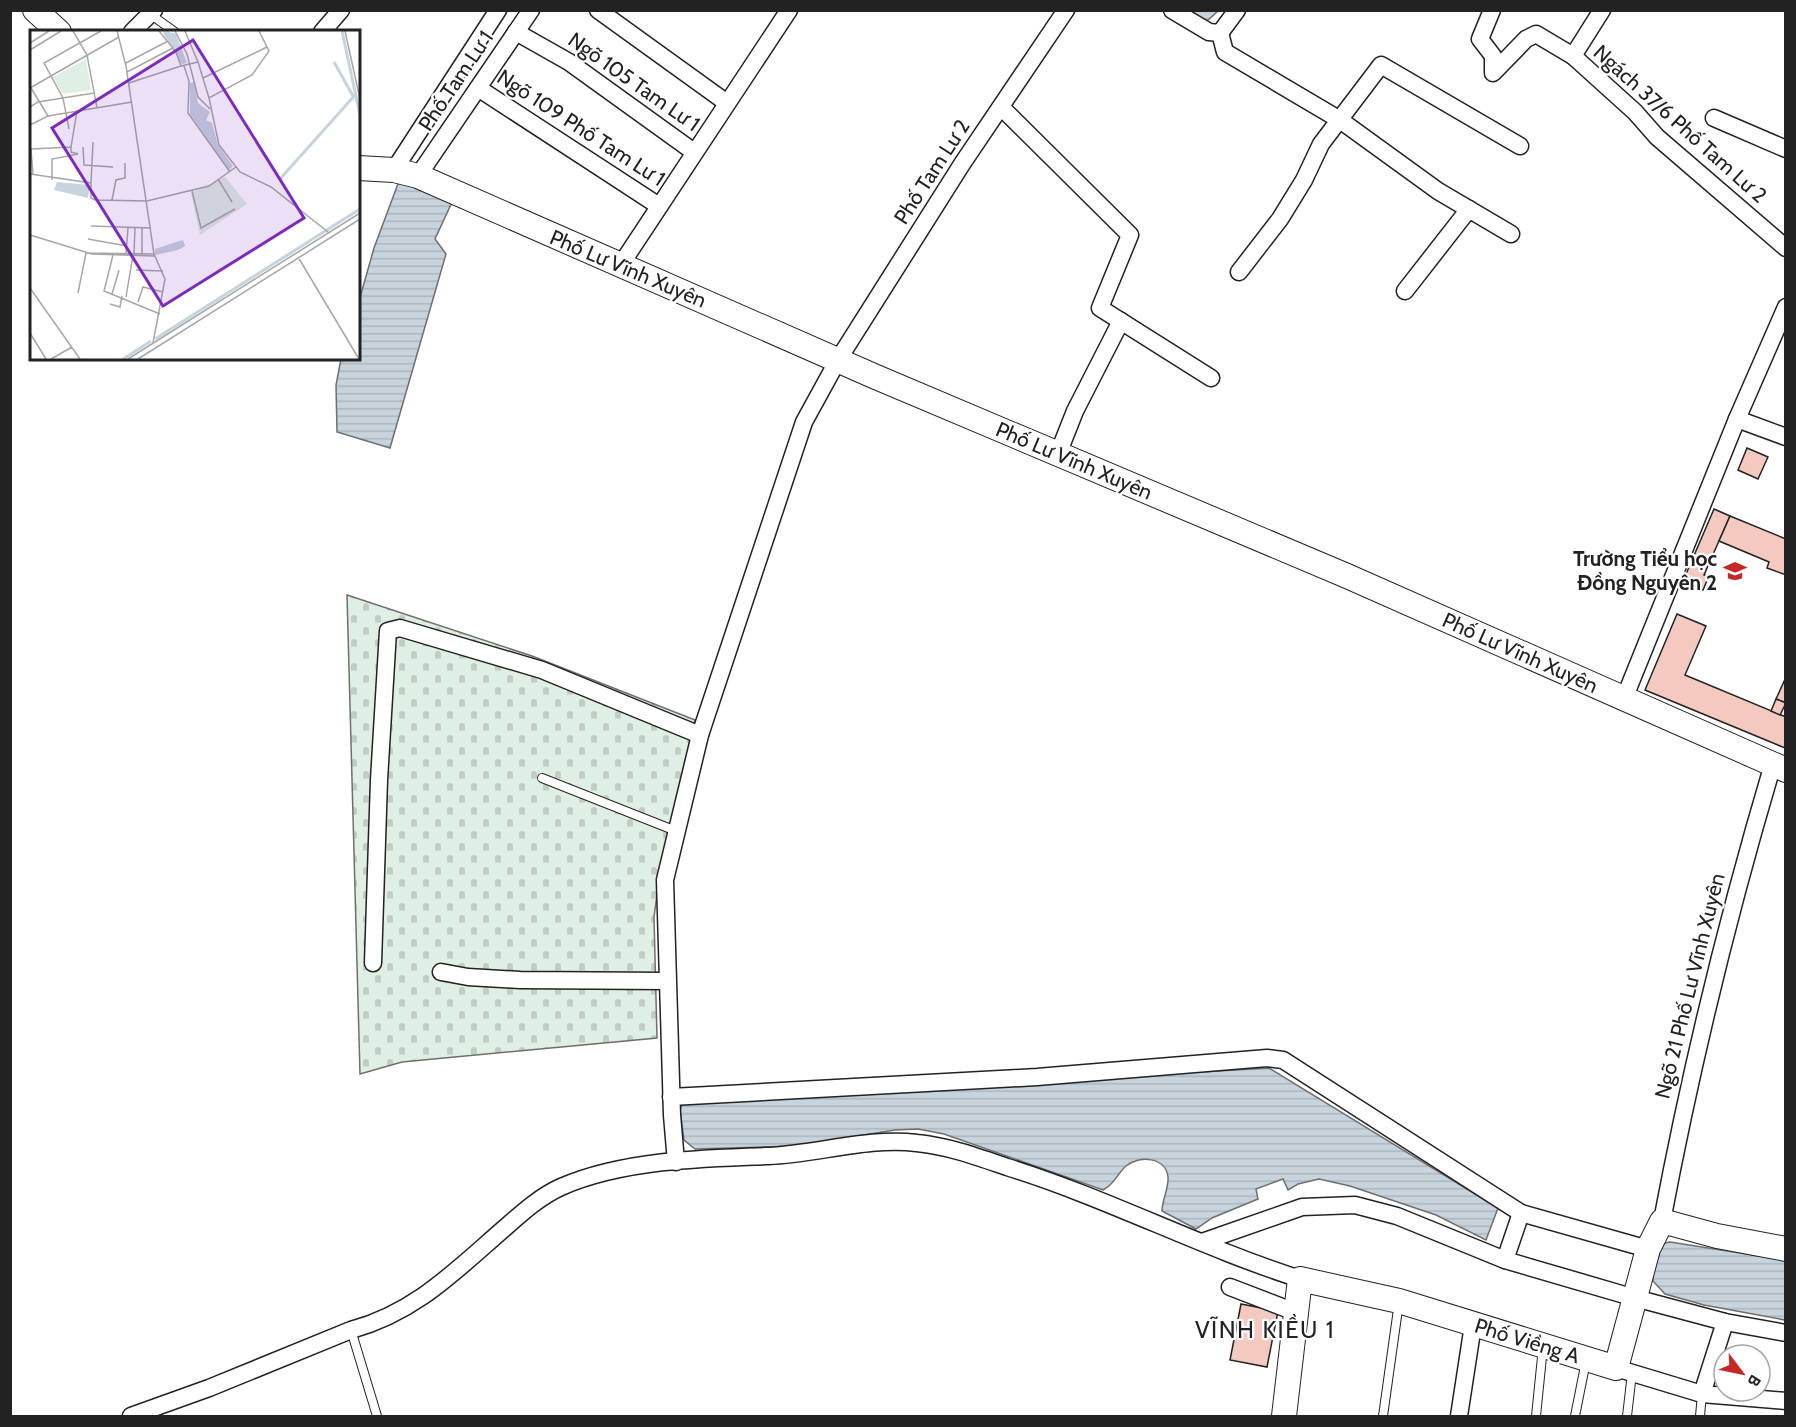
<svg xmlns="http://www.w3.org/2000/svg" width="1796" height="1427" font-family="Cabin,sans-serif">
	<defs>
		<pattern id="cemetery-stones" width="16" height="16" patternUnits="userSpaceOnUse" patternTransform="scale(1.5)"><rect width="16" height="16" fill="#e0efe3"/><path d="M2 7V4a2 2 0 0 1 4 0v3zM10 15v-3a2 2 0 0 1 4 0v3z" fill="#c0cdc2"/></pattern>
		<pattern id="water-rules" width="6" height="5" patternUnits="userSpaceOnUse" patternTransform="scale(1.5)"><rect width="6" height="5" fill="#c7d3dd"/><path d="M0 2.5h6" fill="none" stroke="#abb5bd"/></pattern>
	</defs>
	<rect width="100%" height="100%" fill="#fff"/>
	<!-- cemetery -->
	<polygon fill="url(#cemetery-stones)" stroke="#6f6f6f" stroke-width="1.5" points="347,595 532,656 695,720 661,865 654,917 657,1038 402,1062 360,1074"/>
	<!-- water -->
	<g fill="url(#water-rules)" stroke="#6f6f6f" stroke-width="1.5">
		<polygon points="1186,11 1218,11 1207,21 1198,20"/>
		<polygon points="402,173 453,200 435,239 446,254 390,448 337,432 336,385 341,359 358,358 359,301 374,248"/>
		<path d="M1269,1068L1498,1208L1486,1240L1436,1215L1350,1186L1319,1179L1298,1184L1288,1190L1283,1179L1256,1189L1258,1199L1212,1218L1196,1229L1162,1211C1162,1200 1169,1188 1168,1177C1166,1157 1139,1155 1126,1166C1117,1174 1114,1185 1103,1190L944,1134L918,1129L895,1130L796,1146L695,1149L684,1140L680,1110L683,1102Z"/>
		<polygon points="1670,1242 1785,1260 1785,1320 1704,1305 1665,1294 1653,1281 1653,1264 1660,1244"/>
	</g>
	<!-- building -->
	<g fill="#f3c9c0" stroke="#222" stroke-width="1.5">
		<polygon points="1747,448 1768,457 1758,479 1738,470"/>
		<polygon points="1714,509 1730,516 1704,575 1709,576 1703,590 1683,581"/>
		<polygon points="1730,516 1786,539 1786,575 1767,568 1769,562 1719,541"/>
		<polygon points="1677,614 1706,626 1685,675 1786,717 1785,748 1645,690"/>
		<polygon points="1786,677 1786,703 1776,699"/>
		<polygon points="1776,699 1786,703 1780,715 1771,711"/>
		<polygon points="1241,1304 1278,1311 1267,1367 1230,1360"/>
	</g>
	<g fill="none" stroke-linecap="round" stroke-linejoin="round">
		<!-- lane casing -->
		<g stroke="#222" stroke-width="10">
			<g id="lane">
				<polyline points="150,14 175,32"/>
				<polyline points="542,778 676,831"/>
				<polyline points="351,1330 377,1416"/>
				<polyline points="1383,1416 1399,1302"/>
				<polyline points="1536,1416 1543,1347"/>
				<polyline points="1575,1416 1586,1361"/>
				<polyline points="1627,1416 1632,1373"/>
				<polyline points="1700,1416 1702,1394"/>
			</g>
		</g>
		<!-- street casing -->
		<g stroke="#222" stroke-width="19">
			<g id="street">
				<polyline points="598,10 727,103"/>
				<polyline points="1172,10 1209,32 1220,33 1237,10"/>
				<polyline points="1492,10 1480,39 1493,56 1493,73 1526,39 1536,34 1573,56 1602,10"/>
				<polyline points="132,32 154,10"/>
				<polyline points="322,32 341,10"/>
				<polyline points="516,32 569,62 694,152"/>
				<polyline points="1220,33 1225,52 1340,120 1438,191 1511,234"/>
				<polyline points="1573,56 1635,112 1657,137 1786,248"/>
				<polyline points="478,88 659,206"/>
				<polyline points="1001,107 1130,235 1100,308 1211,378"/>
				<polyline points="1714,118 1786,149"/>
				<polyline points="394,170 498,10"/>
				<polyline points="418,176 531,10"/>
				<polyline points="620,266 789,10"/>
				<polyline points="1239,272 1280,219 1304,180 1321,144 1381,65 1520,146"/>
				<polyline points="1405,291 1469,209"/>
				<polyline points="1737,419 1786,437"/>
				<polyline points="1058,454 1075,411 1121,321"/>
				<polyline points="1624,699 1737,419 1786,307"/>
				<polyline points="373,963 379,780 388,631 400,628 542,670 700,735"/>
				<polyline points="441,972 468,977 520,980 667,981"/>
				<polyline points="671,1097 1037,1077 1267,1058 1283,1060 1521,1213 1648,1249"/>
				<polyline points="676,1162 672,1115 665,880 700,735 804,422 838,360 962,164 1066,10"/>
				<path d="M1662,1221C1691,1067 1728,915 1773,764"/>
				<polyline points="1202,1242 1302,1207 1355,1205 1397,1216 1505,1260 1635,1298 1725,1322 1786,1333"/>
				<polyline points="1505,1260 1521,1213"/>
				<polyline points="1230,1287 1295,1312"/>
				<polyline points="1616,1368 1702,1394 1786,1401"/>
				<polyline points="1702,1394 1725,1322"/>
				<path d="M131,1416L209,1388L351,1330C417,1312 457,1269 507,1226C524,1211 541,1196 561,1187C622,1160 704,1158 769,1156C818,1154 868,1137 917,1143C948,1146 978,1157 1007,1167C1107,1198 1200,1247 1300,1279"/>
				<polyline points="1459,1416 1473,1325"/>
			</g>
		</g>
		<!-- secondary casing -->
		<g stroke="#222" stroke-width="26">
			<g id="secondary">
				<polyline points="35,10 59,32"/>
				<polyline points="358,168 394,170 418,176 876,377 1347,576 1786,770"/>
				<polyline points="1284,1416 1300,1279 1399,1301 1616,1368 1648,1249 1662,1221 1717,1236 1786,1249"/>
			</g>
		</g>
		<!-- lane -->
		<use href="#lane" stroke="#fff" stroke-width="8"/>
		<!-- street -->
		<use href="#street" stroke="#fff" stroke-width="16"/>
		<!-- secondary -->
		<use href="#secondary" stroke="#fff" stroke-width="24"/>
	</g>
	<!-- icons -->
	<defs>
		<g id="school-bare" transform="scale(1.8)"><path d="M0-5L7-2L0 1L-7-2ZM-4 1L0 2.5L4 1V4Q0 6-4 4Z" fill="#c62828" stroke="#fff" stroke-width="2.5" paint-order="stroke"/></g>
	</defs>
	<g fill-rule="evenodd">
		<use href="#school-bare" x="1735" y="571"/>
	</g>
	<g text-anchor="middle" stroke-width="4.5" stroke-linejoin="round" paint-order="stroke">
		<!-- street labels -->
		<g font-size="21" fill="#222" stroke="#fff">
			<text transform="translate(456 81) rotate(-56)" y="7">Phố Tam Lư 1</text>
			<text transform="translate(634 82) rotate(35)" y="7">Ngõ 105 Tam Lư 1</text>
			<text transform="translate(1680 124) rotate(42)" y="7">Ngách 37/6 Phố Tam Lư 2</text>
			<text transform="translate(581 128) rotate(33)" y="7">Ngõ 109 Phố Tam Lư 1</text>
			<text transform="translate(932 172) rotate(-57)" y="7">Phố Tam Lư 2</text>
			<text transform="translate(628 269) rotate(23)" y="7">Phố Lư Vĩnh Xuyên</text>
			<text transform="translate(1074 461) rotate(23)" y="7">Phố Lư Vĩnh Xuyên</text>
			<text transform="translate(1520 653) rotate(24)" y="7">Phố Lư Vĩnh Xuyên</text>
			<text transform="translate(1690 986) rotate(-76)" y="7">Ngõ 21 Phố Lư Vĩnh Xuyên</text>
			<text transform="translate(1527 1341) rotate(17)" y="7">Phố Viềng A</text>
		</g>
		<!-- poi labels -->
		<g font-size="21" font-weight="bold" fill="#222" stroke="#fff" text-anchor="end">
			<text x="1717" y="566">Trường Tiểu học<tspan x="1717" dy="24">Đồng Nguyên 2</tspan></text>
		</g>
		<!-- quarter labels -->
		<g font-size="24" letter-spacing="1.5" fill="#222" stroke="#fff">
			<text x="1265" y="1338">VĨNH KIỀU 1</text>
		</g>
	</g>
	<!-- overview -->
	<g transform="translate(30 30)">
		<rect width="330" height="330" fill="#fff"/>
		<path d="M56,29L61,60L33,64L23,47Z" fill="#e0efe3"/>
		<path d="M195,147L217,174L170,205L161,163Z" fill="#e0efe3"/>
		<path d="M136,1L146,4L157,33L152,34L133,3ZM164,52L168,73L180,82L176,90L182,93L188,115L203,136L199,140L160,84V53ZM27,152L60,155L58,168L24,160ZM153,210L155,216L148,220L125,225V219Z" fill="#c7d3dd"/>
		<path fill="none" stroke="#c7d3dd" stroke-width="3" d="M312,1L330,85M304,32L323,66M250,149L326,64M125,309L330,179M93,329L121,311"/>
		<path fill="none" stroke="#a7a7a7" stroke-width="1.5" d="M43,1L57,25L67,78M87,1L96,36L124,224L135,249L123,313M129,1L146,22L151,36L168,32L179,68L222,45L239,21L229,1M145,1L157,24L168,67L180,79M155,1L168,32M315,1L330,69M0,13L19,1M0,20L31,1M96,33L138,11M154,36L159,51L158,83L200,142M97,42L143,18M173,48L237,17M99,53L151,36M0,58L89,7M1,58L18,86M179,68L189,115L210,142L241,157L298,202M0,77L8,72L64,63M0,95L18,86L102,72M39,99L33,68L14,33L71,1M41,117L47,81M53,117L54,135L83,137M1,119L41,117V122L48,124L22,129V150M1,119L3,144M0,144L61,153V168L65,170L117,171L179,156L206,137M188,149L202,172M61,153L63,112M162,161L171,198L205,179M82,170L86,150L95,148V133M61,196L121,198M0,205L62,224L125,226M58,209L97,216M96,223L98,198M104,223L105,198M112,223V198M83,225L74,261L130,284M268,227L329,329M106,240L133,241M0,258L50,329M48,263L56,223L124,224M82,264L89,240M96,267L103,225M108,272L113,257L133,262M80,274L90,277L92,266M0,303L16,329M21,329L42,317M98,329L330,183M108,329L330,189"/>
		<path fill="#7b2cbf" fill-opacity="0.15" stroke="#7b2cbf" stroke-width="3" d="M163,10L274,188L133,276L22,98Z"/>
		<rect width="330" height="330" fill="none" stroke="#222" stroke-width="3"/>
	</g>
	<!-- border -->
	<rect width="1796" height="1427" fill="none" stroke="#222222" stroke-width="24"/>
	<!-- north arrow -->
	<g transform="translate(1742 1373) rotate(122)"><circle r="28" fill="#ffffff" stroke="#a7a7a7" stroke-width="1.5"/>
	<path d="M0-4.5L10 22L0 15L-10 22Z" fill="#c62828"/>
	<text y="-9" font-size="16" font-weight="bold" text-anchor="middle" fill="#222222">B</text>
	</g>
</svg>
